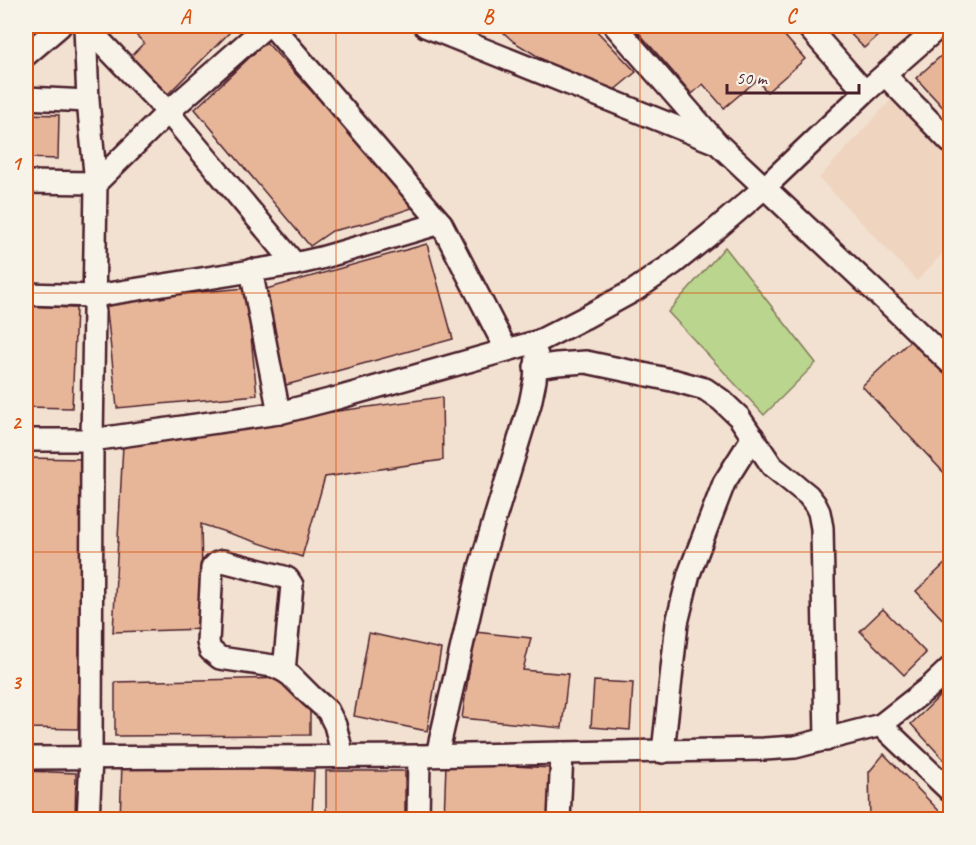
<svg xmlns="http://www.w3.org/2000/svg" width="976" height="845" font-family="Caveat,sans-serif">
	<rect width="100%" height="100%" fill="#f2e1d0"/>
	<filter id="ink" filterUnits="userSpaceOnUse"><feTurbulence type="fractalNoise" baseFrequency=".0167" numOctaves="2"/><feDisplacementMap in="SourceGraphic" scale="12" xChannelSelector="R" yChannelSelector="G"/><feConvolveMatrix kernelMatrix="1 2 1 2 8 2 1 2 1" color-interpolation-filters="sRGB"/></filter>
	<g filter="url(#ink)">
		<!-- built -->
		<polygon fill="#efd4c0" points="897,93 950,149 950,245 917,281 819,178"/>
		<!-- green -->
		<polygon fill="#bad58d" stroke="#827a5c" stroke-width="1.5" points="725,247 816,363 764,415 668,312"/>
		<!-- building -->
		<g fill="#e7b699" stroke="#4a1f2b" stroke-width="1.5">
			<polygon points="127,26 236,26 168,94 130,57 144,43"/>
			<polygon points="496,26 592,26 636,72 612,92 567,74 514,42"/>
			<polygon points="633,26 776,26 805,59 767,92 757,80 724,108 703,84 692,94"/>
			<polygon points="843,26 889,26 864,48"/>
			<polygon points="266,42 418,206 370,222 332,231 310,246 195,109"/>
			<polygon points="950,48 950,115 916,78"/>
			<polygon points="26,114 59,115 58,159 26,158"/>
			<polygon points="427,244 453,339 286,385 259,291"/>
			<polygon points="246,288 257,395 117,408 106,301"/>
			<polygon points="26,306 76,308 72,408 26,407"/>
			<polygon points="913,338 950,377 950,479 862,386"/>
			<polygon points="442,397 443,460 325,477 302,557 201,524 203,629 113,632 123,445 182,432"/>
			<polygon points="26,458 82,459 78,729 26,728"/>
			<polygon points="950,559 950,627 916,591"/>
			<polygon points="883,609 926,653 904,675 860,631"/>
			<polygon points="475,632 531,638 523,670 568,674 562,728 462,718"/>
			<polygon points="369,633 441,649 427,731 354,716"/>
			<polygon points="289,678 310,708 310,735 115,736 115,682"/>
			<polygon points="594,681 633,683 630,730 591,727"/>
			<polygon points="950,686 950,758 946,762 911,724"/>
			<polygon points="884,754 945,817 942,820 870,820 869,772"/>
			<polygon points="446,763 554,768 552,820 444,820"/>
			<polygon points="122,764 314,771 312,820 120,820"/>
			<polygon points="26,771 76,773 75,820 26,820"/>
			<rect x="326" y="771" width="79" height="49"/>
		</g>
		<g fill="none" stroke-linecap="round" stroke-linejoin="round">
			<!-- minor casing -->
			<g stroke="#4a1f2b" stroke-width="26">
				<g id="minor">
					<polyline points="85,26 88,101 96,183 92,440 91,758 88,820"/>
					<polyline points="86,26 168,112 295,264"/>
					<polyline points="272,26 441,223 506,349"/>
					<polyline points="425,26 714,142"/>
					<polyline points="615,26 717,143 893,308 950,363"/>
					<polyline points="807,26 865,92"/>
					<polyline points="26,55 60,26"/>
					<polyline points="885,75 950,142"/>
					<polyline points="26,98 88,101"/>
					<polyline points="26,182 96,183 168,112 266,26"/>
					<polyline points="251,270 279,413"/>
					<polyline points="26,294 95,296 295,264 321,258 441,223"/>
					<polyline points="535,367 557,364 586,362 676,381 705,389 721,400 739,417 772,466 808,495 815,504 819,512 822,528 826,740"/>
					<polyline points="26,440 92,440 279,413 341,397 539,341 584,318 635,290 674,263 714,231 764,188 865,92 940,26"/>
					<polygon points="223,561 284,577 288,579 292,585 284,671 273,666 220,658 210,650 208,642 212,568 217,563"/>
					<polyline points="284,671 291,676 310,695 328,711 335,725 343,756"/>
					<polyline points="881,725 932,685 950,668"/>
					<polyline points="663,752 677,623 689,574 724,483 753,437"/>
					<polyline points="437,755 480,567 530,404 535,380 537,355"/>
					<polyline points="26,758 419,756 764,749 795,747 881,725 950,791"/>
					<polyline points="418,820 419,756"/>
					<polyline points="559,820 562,753"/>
				</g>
			</g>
			<!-- minor -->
			<use href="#minor" stroke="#f7f3e8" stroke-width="21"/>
		</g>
	</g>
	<!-- grid -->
	<path fill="none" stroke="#d8530f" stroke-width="1.5" stroke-opacity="0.55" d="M336,26V820M640,26V820M26,293H950M26,552H950"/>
	<!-- margin -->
	<rect width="976" height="845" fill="none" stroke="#f7f3e8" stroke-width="66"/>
	<!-- scale -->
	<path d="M727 84v9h132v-9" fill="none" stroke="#4a1f2b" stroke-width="3"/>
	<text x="736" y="84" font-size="18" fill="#4a1f2b" stroke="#f7f3e8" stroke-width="4.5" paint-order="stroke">50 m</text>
	<rect x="33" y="33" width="910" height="779" fill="none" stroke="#d8530f" stroke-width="2"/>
	<g font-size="20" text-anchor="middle" font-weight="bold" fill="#d8530f">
		<text x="185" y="23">A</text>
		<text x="488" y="23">B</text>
		<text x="791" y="23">C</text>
		<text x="16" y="170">1</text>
		<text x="16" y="429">2</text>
		<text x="16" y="689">3</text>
	</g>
</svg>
